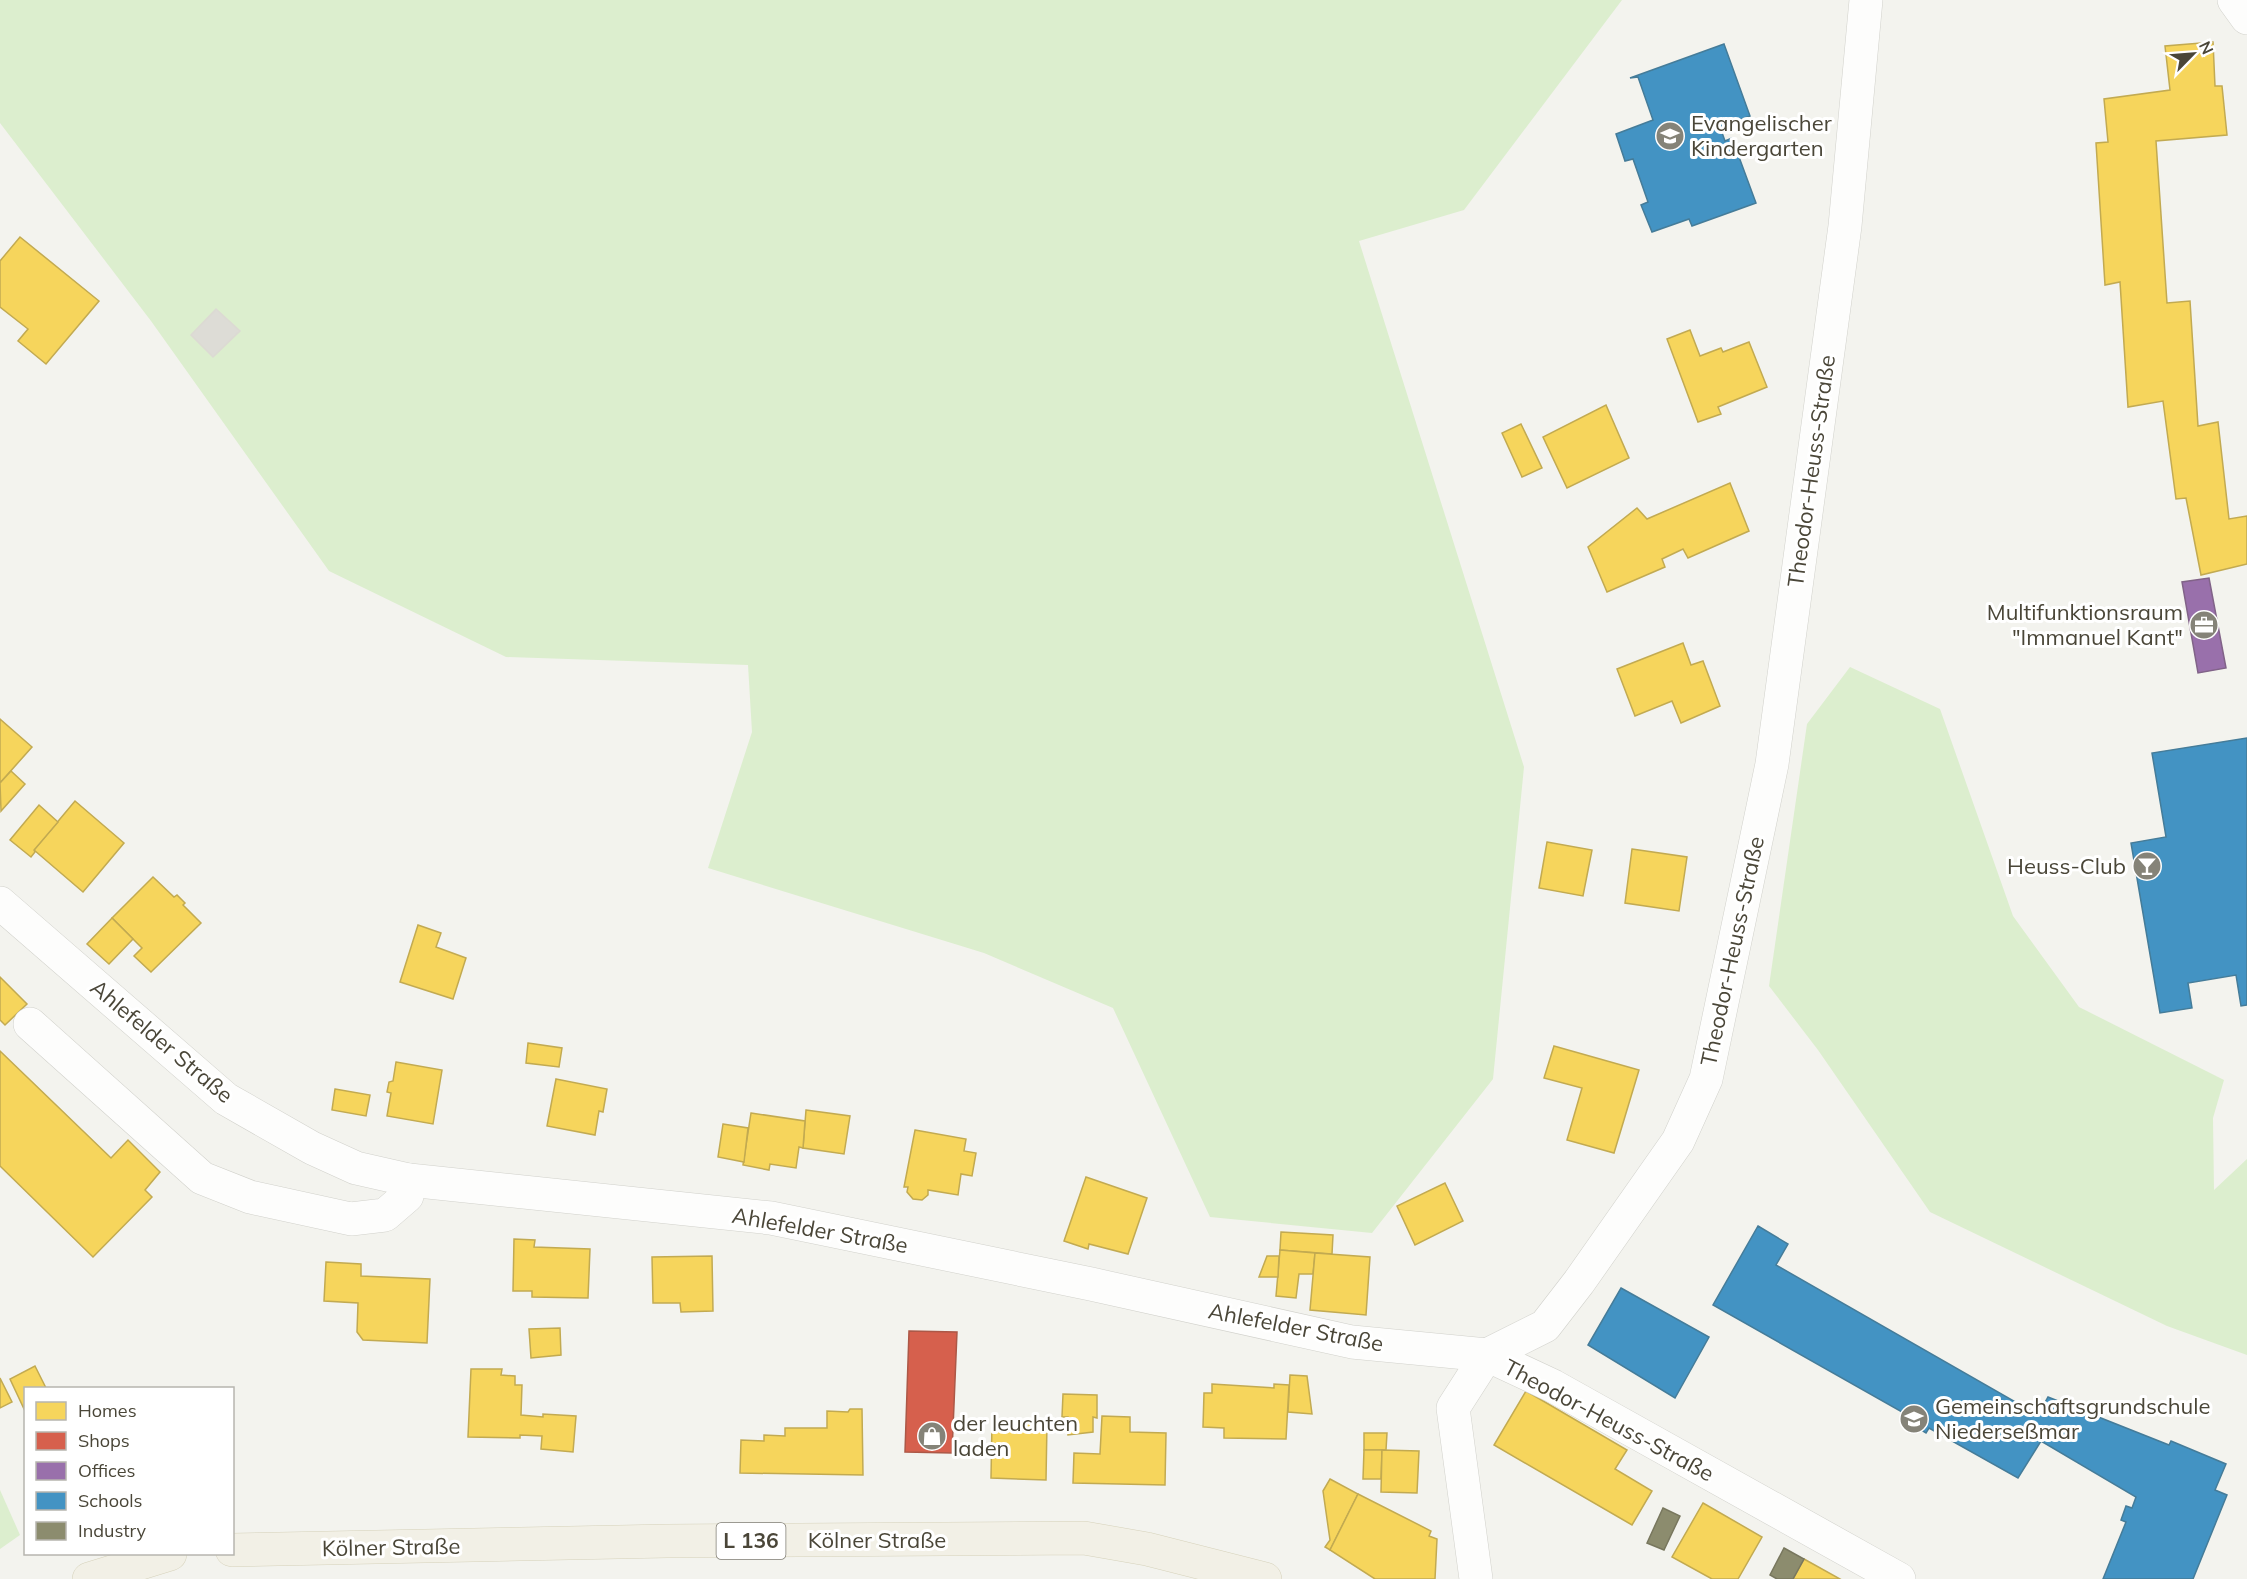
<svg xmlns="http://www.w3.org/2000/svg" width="2247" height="1579" font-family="Mulish,sans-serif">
	<rect width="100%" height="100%" fill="#f3f3ee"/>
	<!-- green -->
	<g fill="#dceece">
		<polygon points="0,0 1622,0 1464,210 1359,241 1524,767 1493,1079 1372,1233 1210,1217 1113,1008 984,953 708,868 752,732 748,665 506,657 329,571 151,321 0,123"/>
		<polygon points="1850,667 1940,709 2013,916 2079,1007 2224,1080 2213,1118 2214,1190 2247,1159 2247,1355 2167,1326 1930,1212 1818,1050 1769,986 1807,724"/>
		<polygon points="0,1490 20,1535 0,1549"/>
	</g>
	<!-- homes -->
	<g fill="#f6d55c" stroke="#c2aa51" stroke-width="1.5">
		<polygon points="2213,42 2215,86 2222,86 2227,135 2156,141 2167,303 2190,301 2198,426 2218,422 2229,519 2247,516 2247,564 2201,575 2186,498 2176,499 2163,401 2128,407 2120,282 2105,285 2096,143 2108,142 2104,99 2170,90 2165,46"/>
		<polygon points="20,237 99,301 46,364 18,341 28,329 0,307 0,261"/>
		<polygon points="1690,330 1700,356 1721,348 1723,352 1749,342 1767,387 1718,407 1721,414 1698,422 1667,339"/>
		<polygon points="1606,405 1629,458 1567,488 1543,437"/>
		<polygon points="1521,424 1542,468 1522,477 1502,433"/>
		<polygon points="1730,483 1749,531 1688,558 1683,549 1662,559 1665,567 1607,592 1588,547 1637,508 1647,519"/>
		<polygon points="1683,643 1691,665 1703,661 1720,706 1681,723 1672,701 1635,716 1617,669"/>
		<polygon points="0,719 32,747 0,783"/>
		<polygon points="11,771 25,784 1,811 0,783"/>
		<polygon points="75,801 124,843 83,892 34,850"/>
		<polygon points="39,805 58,822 34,850 35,852 31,857 10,840"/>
		<polygon points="1547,842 1592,850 1583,896 1539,888"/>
		<polygon points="1632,849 1687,857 1679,911 1625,903"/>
		<polygon points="153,877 174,897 177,895 185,903 183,905 201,923 151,972 134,956 142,948 112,918"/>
		<polygon points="112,918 133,939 109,964 87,944"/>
		<polygon points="418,925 441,933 436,947 466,958 453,999 400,982"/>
		<polygon points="0,977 27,1004 5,1025 0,1020"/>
		<polygon points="528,1043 562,1048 559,1067 526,1063"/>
		<polygon points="1554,1046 1639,1070 1614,1153 1567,1140 1582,1088 1544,1078"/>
		<polygon points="0,1051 111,1158 128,1140 160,1172 145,1190 152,1197 93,1257 0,1166"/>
		<polygon points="396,1062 442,1070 433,1124 387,1116 391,1093 387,1092 389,1082 393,1081"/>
		<polygon points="556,1079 607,1089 603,1112 599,1111 595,1135 547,1126"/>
		<polygon points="335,1089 370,1095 366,1116 332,1110"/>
		<polygon points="806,1110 850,1116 844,1154 803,1148"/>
		<polygon points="751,1113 805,1121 803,1148 799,1147 796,1168 770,1164 769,1170 743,1165"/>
		<polygon points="723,1124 748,1128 744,1162 718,1157"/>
		<polygon points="915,1130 966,1139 964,1151 976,1153 972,1176 961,1174 958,1195 928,1190 928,1195 922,1200 913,1199 907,1192 908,1187 904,1187"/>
		<polygon points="1086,1177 1147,1198 1128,1254 1089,1244 1088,1249 1064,1241"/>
		<polygon points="1445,1183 1463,1221 1415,1245 1397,1206"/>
		<polygon points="1281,1232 1333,1235 1332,1254 1280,1250"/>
		<polygon points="514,1239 535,1240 534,1247 590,1249 588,1298 532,1297 532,1291 513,1291"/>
		<polygon points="1280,1250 1315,1253 1313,1274 1299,1274 1296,1298 1276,1296"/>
		<polygon points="1315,1253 1370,1257 1366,1315 1310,1310"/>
		<polygon points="712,1256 713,1311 681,1312 680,1303 653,1303 652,1257"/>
		<polygon points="1267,1256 1279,1256 1278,1277 1259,1277"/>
		<polygon points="326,1262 361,1264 361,1276 430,1279 427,1343 363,1340 357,1332 358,1303 324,1301"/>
		<polygon points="560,1328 561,1355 531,1358 529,1329"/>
		<polygon points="35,1366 46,1388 26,1388 24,1409 10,1379"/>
		<polygon points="471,1369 502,1369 501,1375 515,1376 515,1385 522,1385 521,1415 543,1417 543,1414 576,1416 573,1452 541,1449 542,1436 520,1435 520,1438 468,1437"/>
		<polygon points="1290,1375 1307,1376 1312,1414 1288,1412"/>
		<polygon points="0,1378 12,1402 0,1408"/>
		<polygon points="1212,1384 1274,1388 1274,1384 1289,1385 1286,1439 1224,1438 1224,1428 1203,1427 1204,1393 1212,1393"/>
		<polygon points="1526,1391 1627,1450 1615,1469 1652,1491 1632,1525 1494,1445"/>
		<polygon points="1063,1394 1097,1395 1097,1418 1093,1417 1093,1432 1068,1435 1068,1417 1062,1417"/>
		<polygon points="850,1409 862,1409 863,1475 740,1473 741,1440 764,1441 764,1435 785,1436 785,1428 827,1428 827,1411 848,1412"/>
		<polygon points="1102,1416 1130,1417 1130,1432 1166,1433 1165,1485 1073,1483 1074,1453 1100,1454"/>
		<polygon points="992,1421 1047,1423 1046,1480 991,1478"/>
		<polygon points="1364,1433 1387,1433 1386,1450 1364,1450"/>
		<polygon points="1364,1450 1382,1450 1381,1479 1363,1479"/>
		<polygon points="1382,1450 1419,1451 1417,1493 1381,1492"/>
		<polygon points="1330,1479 1358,1494 1330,1550 1325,1547 1330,1540 1323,1491"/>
		<polygon points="1358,1494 1431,1531 1429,1536 1437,1539 1435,1579 1375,1579 1330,1550"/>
		<polygon points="1703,1503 1762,1537 1738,1579 1712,1579 1672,1557"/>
		<polygon points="1804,1559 1840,1579 1793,1579"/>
	</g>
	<!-- shops -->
	<polygon fill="#d6604d" stroke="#ac5847" stroke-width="1.5" points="909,1331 957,1332 952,1453 905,1452"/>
	<!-- offices -->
	<polygon fill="#9970ab" stroke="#816388" stroke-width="1.5" points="2209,578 2226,668 2198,673 2182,582"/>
	<!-- schools -->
	<g fill="#4393c3" stroke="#457c99" stroke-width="1.5">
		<polygon points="1724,44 1750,116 1720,127 1725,141 1732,138 1756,203 1692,226 1689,219 1652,232 1641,205 1648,202 1633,159 1625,161 1616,134 1653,120 1638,77 1630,78"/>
		<polygon points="2247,738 2247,1005 2241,1006 2236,975 2188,983 2192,1008 2160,1013 2131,843 2166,837 2152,753"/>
		<polygon points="1758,1226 1788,1244 1776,1265 2038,1415 2048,1397 2169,1445 2171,1441 2226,1464 2215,1490 2227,1495 2193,1579 2103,1579 2126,1522 2121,1520 2126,1506 2132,1508 2136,1497 2041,1441 2018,1478 1929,1428 1926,1433 1908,1422 1911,1417 1713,1305"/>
		<polygon points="1621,1288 1709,1337 1675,1398 1588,1345"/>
	</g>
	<!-- industry -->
	<g fill="#8c8c6e" stroke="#78775e" stroke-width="1.5">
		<polygon points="1663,1508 1680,1516 1664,1550 1647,1543"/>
		<polygon points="1784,1548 1804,1559 1793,1579 1777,1579 1770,1575"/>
	</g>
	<!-- building -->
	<polygon fill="#dddcd6" stroke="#dcdad3" stroke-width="1.5" points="216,309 240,331 213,357 191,335"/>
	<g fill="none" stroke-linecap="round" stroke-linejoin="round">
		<!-- minor casing -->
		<g stroke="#d1d1cb" stroke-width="34">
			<g id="minor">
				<polyline points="2234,0 2247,18"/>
				<polyline points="0,903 226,1099 312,1148 356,1168 409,1180 771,1218 1091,1284 1352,1342 1487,1355 1553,1386 1899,1579"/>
				<polyline points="30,1024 202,1178 250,1197 351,1219 385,1215 407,1196 409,1180"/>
				<polyline points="1487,1355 1545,1326 1579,1282 1678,1141 1706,1079 1772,764 1845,226 1866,0"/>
				<polyline points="1476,1579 1453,1408 1487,1355"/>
			</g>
		</g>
		<!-- major casing -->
		<g stroke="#d6d2bb" stroke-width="34">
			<g id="major">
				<polyline points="232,1550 667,1541 1084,1538 1147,1549 1265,1579"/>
				<polyline points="89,1579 170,1554"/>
			</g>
		</g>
		<!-- minor -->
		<use href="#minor" stroke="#fdfdfc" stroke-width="33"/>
		<!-- major -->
		<use href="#major" stroke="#f2f0e6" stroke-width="33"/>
	</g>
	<!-- icons -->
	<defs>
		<g id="school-disc" transform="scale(1.5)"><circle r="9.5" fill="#858378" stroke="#fff"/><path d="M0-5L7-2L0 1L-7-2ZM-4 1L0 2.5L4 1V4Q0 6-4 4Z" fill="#fff"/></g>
		<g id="office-disc" transform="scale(1.5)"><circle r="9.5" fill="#858378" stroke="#fff"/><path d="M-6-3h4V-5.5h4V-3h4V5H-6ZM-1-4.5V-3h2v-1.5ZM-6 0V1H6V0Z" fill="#fff"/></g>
		<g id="bar-disc" transform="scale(1.5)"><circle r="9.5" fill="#858378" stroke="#fff"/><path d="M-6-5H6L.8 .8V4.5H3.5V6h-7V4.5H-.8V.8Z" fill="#fff"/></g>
		<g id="shop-disc" transform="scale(1.5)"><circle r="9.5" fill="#858378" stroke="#fff"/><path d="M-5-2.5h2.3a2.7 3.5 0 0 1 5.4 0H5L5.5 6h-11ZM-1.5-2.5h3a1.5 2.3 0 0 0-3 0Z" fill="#fff"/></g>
	</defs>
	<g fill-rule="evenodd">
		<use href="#school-disc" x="1670" y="136"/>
		<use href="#office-disc" x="2204" y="625"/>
		<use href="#bar-disc" x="2147" y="866"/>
		<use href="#school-disc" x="1914" y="1419"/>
		<use href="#shop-disc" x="932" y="1436"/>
	</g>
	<g text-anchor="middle" stroke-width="6" stroke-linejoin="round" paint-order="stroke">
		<!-- shield labels -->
		<rect fill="#fff" stroke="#807e74" stroke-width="1.5" x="716.5" y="1523" width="69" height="36" rx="4.5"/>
		<g font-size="21" font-weight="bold" fill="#4a4638">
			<text x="751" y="1548">L 136</text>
		</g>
		<!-- poi labels -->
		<g font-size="22" fill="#4a4638" stroke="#fff" text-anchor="start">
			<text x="1691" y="131">Evangelischer<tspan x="1691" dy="25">Kindergarten</tspan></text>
			<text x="2183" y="620" text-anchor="end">Multifunktionsraum<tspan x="2183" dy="25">"Immanuel Kant"</tspan></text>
			<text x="2126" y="874" text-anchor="end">Heuss-Club</text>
			<text x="1935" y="1414">Gemeinschaftsgrundschule<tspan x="1935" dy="25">Niederseßmar</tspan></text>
			<text x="953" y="1431">der leuchten<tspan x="953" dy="25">laden</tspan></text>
		</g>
		<!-- street labels -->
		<g font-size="22" fill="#4a4638" stroke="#fff">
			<text transform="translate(1811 471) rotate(-82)" y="8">Theodor-Heuss-Straße</text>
			<text transform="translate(1732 951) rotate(-78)" y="8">Theodor-Heuss-Straße</text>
			<text transform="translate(162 1041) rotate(40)" y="8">Ahlefelder Straße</text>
			<text transform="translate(820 1230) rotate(10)" y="8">Ahlefelder Straße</text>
			<text transform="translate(1296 1327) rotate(11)" y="8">Ahlefelder Straße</text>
			<text transform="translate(1609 1420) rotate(28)" y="8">Theodor-Heuss-Straße</text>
			<text x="877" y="1548">Kölner Straße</text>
			<text transform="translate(391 1547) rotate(-1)" y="8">Kölner Straße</text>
		</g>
	</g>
	<!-- legend -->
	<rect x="24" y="1387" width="210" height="168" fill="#ffffff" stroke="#b7b5af" stroke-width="1.5"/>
	<rect x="36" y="1402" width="30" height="18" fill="#f6d55c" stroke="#b7b5af" stroke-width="1.5"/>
	<text x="78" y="1417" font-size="18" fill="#4a4638">Homes</text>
	<rect x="36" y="1432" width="30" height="18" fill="#d6604d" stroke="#b7b5af" stroke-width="1.5"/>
	<text x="78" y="1447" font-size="18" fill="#4a4638">Shops</text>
	<rect x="36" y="1462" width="30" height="18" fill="#9970ab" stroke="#b7b5af" stroke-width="1.5"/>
	<text x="78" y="1477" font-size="18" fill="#4a4638">Offices</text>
	<rect x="36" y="1492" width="30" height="18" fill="#4393c3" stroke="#b7b5af" stroke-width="1.5"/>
	<text x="78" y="1507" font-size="18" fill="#4a4638">Schools</text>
	<rect x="36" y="1522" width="30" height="18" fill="#8c8c6e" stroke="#b7b5af" stroke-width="1.5"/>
	<text x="78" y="1537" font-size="18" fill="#4a4638">Industry</text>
	<!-- north arrow -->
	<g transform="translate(2193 54) rotate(65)" stroke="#ffffff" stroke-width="4.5" paint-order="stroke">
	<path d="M0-4.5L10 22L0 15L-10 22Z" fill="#4a4638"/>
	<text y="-9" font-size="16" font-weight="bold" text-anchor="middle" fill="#4a4638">N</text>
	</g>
</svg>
